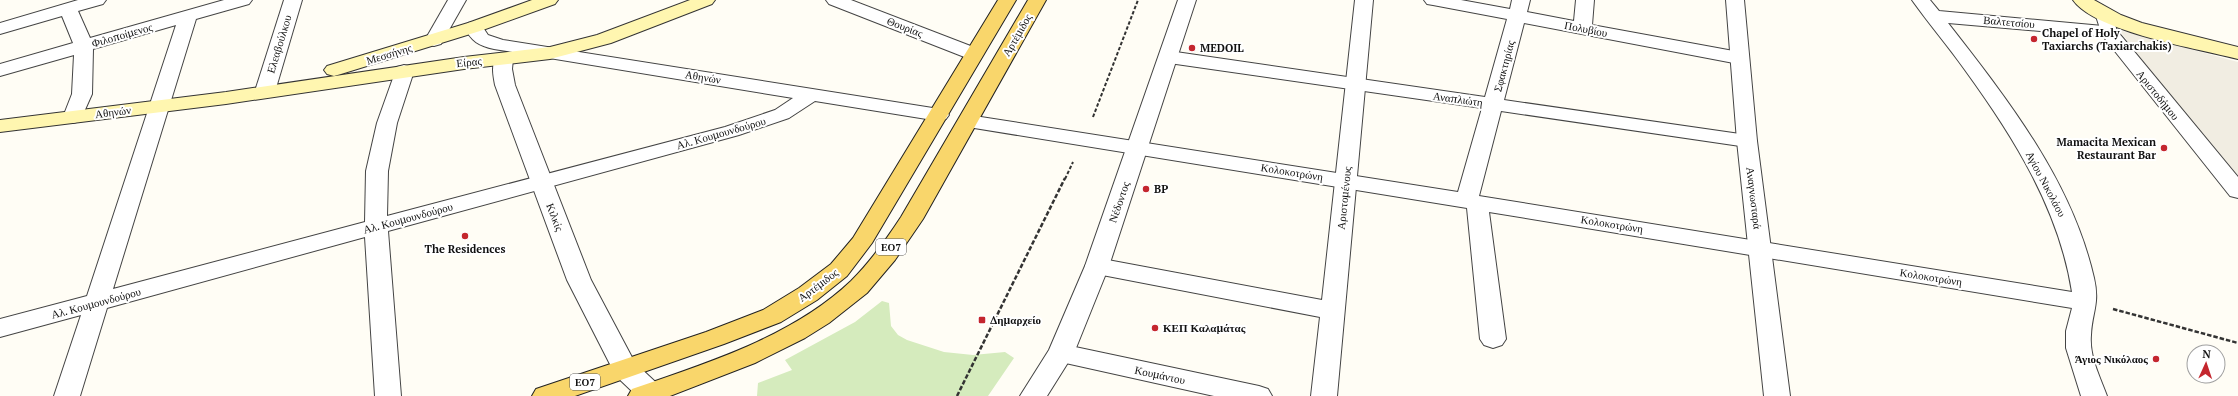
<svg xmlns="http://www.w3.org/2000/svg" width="2238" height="396" font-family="'PT Serif',serif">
	<rect width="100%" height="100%" fill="#fffdf5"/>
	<!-- green -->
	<polygon fill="#d5ebbd" points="882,301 889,303 891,326 898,335 907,340 944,352 973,355 1005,352 1014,358 988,396 757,396 758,383 792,370 785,360 855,322"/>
	<!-- plaza -->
	<polygon fill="#f1ede2" points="2119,30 2238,62 2238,182"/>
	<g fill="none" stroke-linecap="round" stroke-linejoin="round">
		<!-- pedestrian casing -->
		<g stroke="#444" stroke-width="2">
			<g id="pedestrian">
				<polygon points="1355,0 1373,0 1337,396 1311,396 1320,317 1097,274 1089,272 1085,266 1089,260 1097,258 1322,300"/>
				<polygon points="1061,344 1259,386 1268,389 1272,396 1214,396 1052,360 1048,353 1052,346"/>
			</g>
		</g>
		<!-- minor casing -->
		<g stroke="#444" stroke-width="2">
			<g id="minor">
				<path d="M78,0H106L103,4L78,11L90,38L224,0H252L249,4L196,19L113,289L365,222L366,171L377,123L397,67L404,65L411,67L414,71L397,123L388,171L387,216L725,127L775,110L793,98L494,49C480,46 470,41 465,27L468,23L474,22L480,23L488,35L503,40L939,109L946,111L949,115L946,119L939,121L815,101L789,118L739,135L388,231L401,396H375L365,237L107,308L80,396H54L81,315L0,337V319L87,296L176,25L93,49L92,94L80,121L73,123L66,121L63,117L72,94L74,55L0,76V64L73,43L62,16L0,34V23Z"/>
				<polygon points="284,0 302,0 276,88 273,92 266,94 259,92 256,88"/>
				<polygon points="448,0 466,0 441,44 434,46 427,44 425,40"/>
				<polygon points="826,0 851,0 981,50 983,54 981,58 974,60 967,58 829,4"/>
				<path d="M1424,0H1461L1510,9L1512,0H1530L1527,12L1574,21L1576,0H1594L1592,25L1739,52L1746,54L1748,58L1746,62L1739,64L1524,23L1504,100L1747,135L1754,137L1757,141L1754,145L1747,147L1501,111L1479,196L2072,292C2059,209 2013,136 1965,70C1948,46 1929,24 1912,0H1930L1939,11L2114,27L2117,31L2114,35L2108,37L1948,23C2008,100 2072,181 2094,278C2100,304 2092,312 2091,335C2089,356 2100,377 2107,396H2081L2066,348V331L2072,308L1489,212L1506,339L1502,345L1493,348L1484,345L1480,339L1467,208L968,127L961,125L958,121L961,117L968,115L1458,192L1482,108L1169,63L1162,61L1160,57L1162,53L1169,51L1485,97L1507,19L1433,5L1427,4Z"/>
			</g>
		</g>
		<!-- tertiary casing -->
		<g stroke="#444" stroke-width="2">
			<g id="tertiary">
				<polygon points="1178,0 1196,0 1109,266 1074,353 1047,396 1020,396 1049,350 1085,266"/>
				<polygon points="1726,0 1744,0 1757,141 1790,396 1764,396 1737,141"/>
				<polygon points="2105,11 2111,12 2117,31 2123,38 2238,177 2238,198 2230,196 2102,35 2096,16 2099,12"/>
				<path d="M504,53L511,55L513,59L512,69L515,85L591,280L635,363L663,389L667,396H637L616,376L567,280L495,85C493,74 491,65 497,55Z"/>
			</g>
		</g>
		<!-- secondary casing -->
		<g stroke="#333" stroke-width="2">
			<g id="secondary">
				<polygon points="532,0 558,0 555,4 480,31 341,74 334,76 327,74 324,70 327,66 468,23"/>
				<polygon points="690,0 715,0 712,4 611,43 550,59 464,69 226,104 0,132 0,120 226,92 464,57 550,47 597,35"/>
				<path d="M2073,0H2094L2121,15L2142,23L2238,47V59C2200,49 2095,32 2073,0Z"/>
			</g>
		</g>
		<!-- primary casing -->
		<g stroke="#222" stroke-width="2">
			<g id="primary">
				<polygon points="998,0 1016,0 872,243 847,276 817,300 781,322 724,344 575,396 532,396 536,389 706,332 763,310 799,288 831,264 853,238"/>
				<path d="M1028,0H1046L923,219L895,260L867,293L829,323L805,338L755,363L670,396H628L632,389C707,363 792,337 851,281C870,262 886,240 901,217Z"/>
			</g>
		</g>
		<!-- path-far1 -->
		<g stroke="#333" stroke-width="2" stroke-dasharray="3.5 2" stroke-linecap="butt">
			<polyline points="1093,117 1138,0"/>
			<polyline points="1065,179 1073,162"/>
		</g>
		<!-- path -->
		<g stroke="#333" stroke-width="2.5" stroke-dasharray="4.5 2" stroke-linecap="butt">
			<polyline points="2113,309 2238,343"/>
			<polyline points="957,396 1065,178"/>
		</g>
		<!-- pedestrian -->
		<use href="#pedestrian" fill="#fff" fill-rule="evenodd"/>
		<!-- minor -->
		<use href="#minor" fill="#fff" fill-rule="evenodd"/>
		<!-- tertiary -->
		<use href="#tertiary" fill="#fff" fill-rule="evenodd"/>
		<!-- secondary -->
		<use href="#secondary" fill="#fff6b0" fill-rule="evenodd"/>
		<!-- primary -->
		<use href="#primary" fill="#f9d66b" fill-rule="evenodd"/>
	</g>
	<!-- markers -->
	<g fill="#c4262e" stroke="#fff" stroke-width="1.5">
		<circle cx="2034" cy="39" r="4"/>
		<circle cx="1192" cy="48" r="4"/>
		<circle cx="2164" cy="148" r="4"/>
		<circle cx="1146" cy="189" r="4"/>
		<circle cx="465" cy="236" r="4"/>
		<rect x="978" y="316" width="8" height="8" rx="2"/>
		<circle cx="1155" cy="328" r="4"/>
		<circle cx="2156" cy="359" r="4"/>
	</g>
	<g text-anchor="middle" stroke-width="4" stroke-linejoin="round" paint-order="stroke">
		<!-- shield labels -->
		<g fill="#fff" stroke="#585858" stroke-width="1">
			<rect x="876" y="239" width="30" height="16" rx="3"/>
			<rect x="570" y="374" width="30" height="16" rx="3"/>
		</g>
		<g font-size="10" font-weight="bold" fill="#111">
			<text x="891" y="251">ΕΟ7</text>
			<text x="585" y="386">ΕΟ7</text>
		</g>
		<!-- street labels -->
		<g font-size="11" fill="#111" stroke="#fff">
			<text transform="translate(2009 22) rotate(5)" y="4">Βαλτετσίου</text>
			<text transform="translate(905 27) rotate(21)" y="4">Θουρίας</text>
			<text transform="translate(1586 29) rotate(11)" y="4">Πολυβίου</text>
			<text transform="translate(122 35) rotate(-16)" y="4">Φιλοποίμενος</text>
			<text transform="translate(1017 35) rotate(-60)" y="4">Αρτέμιδος</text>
			<text transform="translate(279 44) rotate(-73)" y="4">Ελεαβούλκου</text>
			<text transform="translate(389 54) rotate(-17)" y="4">Μεσσήνης</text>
			<text transform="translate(469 62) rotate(-6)" y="4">Είρας</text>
			<text transform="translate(1504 66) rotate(-75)" y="4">Σφακτηρίας</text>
			<text transform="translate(703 77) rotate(9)" y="4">Αθηνών</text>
			<text transform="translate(2158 95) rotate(51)" y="4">Αριστοδήμου</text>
			<text transform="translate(1458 99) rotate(8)" y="4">Αναπλιώτη</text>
			<text transform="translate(113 112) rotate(-7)" y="4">Αθηνών</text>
			<text transform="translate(721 133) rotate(-16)" y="4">Αλ. Κουμουνδούρου</text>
			<text transform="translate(1292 172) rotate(9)" y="4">Κολοκοτρώνη</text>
			<text transform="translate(2046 184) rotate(62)" y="4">Αγίου Νικολάου</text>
			<text transform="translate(1344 198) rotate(-84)" y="4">Αριστομένους</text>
			<text transform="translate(1754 198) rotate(83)" y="4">Αναγνωσταρά</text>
			<text transform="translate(1119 202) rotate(-71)" y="4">Νέδοντος</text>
			<text transform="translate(555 217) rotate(69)" y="4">Κιλκίς</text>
			<text transform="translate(408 218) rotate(-15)" y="4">Αλ. Κουμουνδούρου</text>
			<text transform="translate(1612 224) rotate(9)" y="4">Κολοκοτρώνη</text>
			<text transform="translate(1931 277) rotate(9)" y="4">Κολοκοτρώνη</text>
			<text transform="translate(818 285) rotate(-37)" y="4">Αρτέμιδος</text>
			<text transform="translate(96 303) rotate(-15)" y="4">Αλ. Κουμουνδούρου</text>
			<text transform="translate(1160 375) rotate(12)" y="4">Κουμάντου</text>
		</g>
		<!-- poi labels -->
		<g font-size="11" font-weight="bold" fill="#111" stroke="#fff" text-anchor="start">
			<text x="2042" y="37">Chapel of Holy<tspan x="2042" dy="13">Taxiarchs (Taxiarchakis)</tspan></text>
			<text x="1200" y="52">MEDOIL</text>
			<text x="2156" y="146" text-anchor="end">Mamacita Mexican<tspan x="2156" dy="13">Restaurant Bar</tspan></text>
			<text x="1154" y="193">BP</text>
			<text x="465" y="253" text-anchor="middle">The Residences</text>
			<text x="990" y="324">Δημαρχείο</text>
			<text x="1163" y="332">ΚΕΠ Καλαμάτας</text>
			<text x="2148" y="363" text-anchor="end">Άγιος Νικόλαος</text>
		</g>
	</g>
	<!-- north arrow -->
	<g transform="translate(2206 364) rotate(3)"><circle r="19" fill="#ffffff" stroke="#a0a0a0"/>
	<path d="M0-3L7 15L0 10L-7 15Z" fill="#c4262e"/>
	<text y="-6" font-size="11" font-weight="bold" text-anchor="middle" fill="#111111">N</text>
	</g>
</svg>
